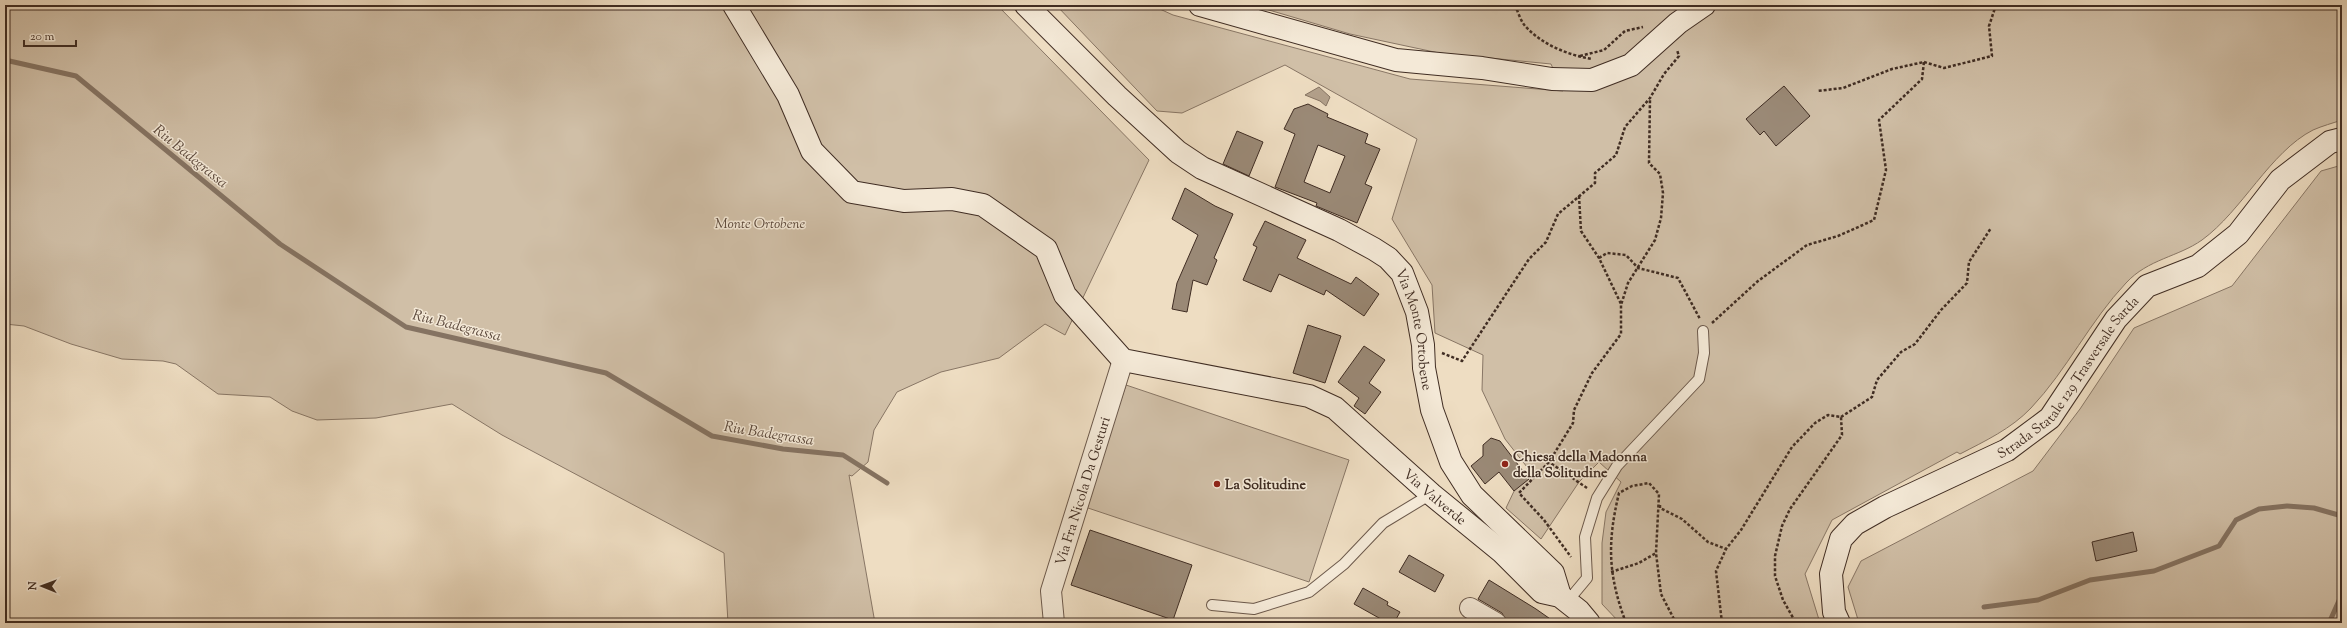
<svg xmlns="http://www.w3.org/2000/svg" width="2347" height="628" font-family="'Sorts Mill Goudy',serif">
	<rect width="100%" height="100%" fill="#eeddc2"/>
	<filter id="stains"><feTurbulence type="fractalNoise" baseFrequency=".005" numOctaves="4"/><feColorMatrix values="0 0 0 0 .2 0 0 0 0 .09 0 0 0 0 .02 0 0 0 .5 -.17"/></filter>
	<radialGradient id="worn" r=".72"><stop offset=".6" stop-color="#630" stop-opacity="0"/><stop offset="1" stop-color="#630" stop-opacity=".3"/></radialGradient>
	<!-- green -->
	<g fill="#d0bfa7" stroke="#887665">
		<polygon points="5,5 997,5 1149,160 1065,335 1045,324 999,358 941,372 897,392 874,430 868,462 852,476 849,475 875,623 728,623 724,553 502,435 452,404 376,418 317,420 292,411 270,397 218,394 176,364 163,361 122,359 71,344 24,326 5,324"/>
		<path d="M1056,5H1151L1173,15L1410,79L1563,91L1551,64L1439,53L1350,34L1252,5H2342V120C2333,123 2322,126 2313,130C2270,152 2242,211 2202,240C2178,257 2148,259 2126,283C2090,321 2067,370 2031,408C2011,429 1985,441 1960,454L1957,452L1832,520L1805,574L1820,623H1620L1602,604V543L1606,512L1621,482L1599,462L1579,482L1541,539L1506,508L1516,487L1529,477L1527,467L1505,439L1482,390L1483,355L1435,333L1432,285L1392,219L1417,139L1285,65L1182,113L1157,111Z"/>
		<polygon points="2342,165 2342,623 1859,623 1848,587 1861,561 2033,471 2080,409 2134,328 2232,286 2321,171"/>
		<polygon points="1126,385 1349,460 1309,582 1085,507"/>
	</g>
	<!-- water -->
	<polygon fill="#b3a18c" stroke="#857362" points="1319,87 1330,97 1326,106 1320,101 1305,95"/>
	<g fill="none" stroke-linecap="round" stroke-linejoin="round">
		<!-- stream -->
		<g stroke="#857362" stroke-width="5">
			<polyline points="5,60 76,76 280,244 406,327 606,373 712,436 783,449 843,455 887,483"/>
			<polyline points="1984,607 2038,600 2090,580 2154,571 2219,546 2236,520 2259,509 2287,506 2314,508 2342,516"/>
			<polyline points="2329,623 2342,594"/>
		</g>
	</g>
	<!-- building -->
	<g fill="#9a8976" stroke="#402d23" fill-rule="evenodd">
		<polygon points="1784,86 1810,116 1776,146 1764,131 1760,135 1746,119"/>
		<path d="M1308,104L1328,114L1327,117L1368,134L1365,143L1380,149L1365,184L1372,187L1357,223L1316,206L1317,203L1275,187L1295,134L1284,129L1294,109ZM1318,145L1345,156L1330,193L1304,182Z"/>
		<polygon points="1237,131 1263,142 1249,176 1223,164"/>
		<polygon points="1185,188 1215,206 1233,214 1214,258 1217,260 1207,285 1193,280 1187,312 1172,309 1177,283 1198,235 1172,219"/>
		<polygon points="1265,221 1306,240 1297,258 1351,284 1356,277 1379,294 1364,316 1326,290 1324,295 1279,274 1271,292 1243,280 1257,247 1253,245"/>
		<polygon points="1308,325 1341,336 1325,383 1293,373"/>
		<polygon points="1364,346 1385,360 1369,383 1381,392 1365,414 1354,406 1359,398 1338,382"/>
		<polygon points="1491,438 1500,441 1529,479 1514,491 1499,472 1485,484 1471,466 1483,456 1483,445"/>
		<polygon points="1090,530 1192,565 1173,620 1071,585"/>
		<polygon points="2133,532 2137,551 2096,561 2092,542"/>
		<polygon points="1409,555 1444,575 1435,592 1399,572"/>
		<polygon points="1489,580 1536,609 1556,623 1507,623 1502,613 1478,599"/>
		<polygon points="1363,588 1388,602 1387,605 1400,612 1394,623 1388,623 1354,604"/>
	</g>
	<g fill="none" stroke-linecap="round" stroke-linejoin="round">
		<!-- lane casing -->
		<g stroke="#6c594b" stroke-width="12">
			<g id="lane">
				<polyline points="1567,602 1587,578 1585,537 1597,498 1617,466 1699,379 1704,353 1703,331"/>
				<polyline points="1212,605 1254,609 1309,592 1344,564 1383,523 1431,494"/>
			</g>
		</g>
		<!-- street casing -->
		<g stroke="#6c594b" stroke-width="22">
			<g id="street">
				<polyline points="1470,608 1496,623"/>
				<path id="s1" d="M1054,623L1051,591L1123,360"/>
			</g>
		</g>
		<!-- secondary casing -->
		<g stroke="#402d23" stroke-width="24">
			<g id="secondary">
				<path id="s2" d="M734,5L788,95L812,151L852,192L904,201L952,199L983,205L1046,249L1065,295L1123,360L1309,396L1335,408L1431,494L1502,552L1542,592L1560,596L1579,611L1589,623"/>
				<path id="s3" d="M1026,5L1117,96L1178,152L1202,168L1339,230L1374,249L1388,258L1402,273L1417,312L1423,345L1424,368L1432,410L1451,462L1472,495L1553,573L1560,596"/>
				<polyline points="1200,5 1396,60 1482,68 1552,79 1592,80 1631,65 1678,23 1704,5"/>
				<path id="s4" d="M1839,623L1834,612L1831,574L1841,539L1855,524L1885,507L2007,450L2050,418L2116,319L2147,286L2198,266L2238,234L2280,180L2330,142L2342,139"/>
			</g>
		</g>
		<!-- path -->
		<g stroke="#402d23" stroke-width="2.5" stroke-dasharray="3 2" stroke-linecap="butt">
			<path d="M1515,5C1518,12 1521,22 1526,27C1543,45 1568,55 1592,59"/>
			<polyline points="1580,56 1604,50 1625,31 1643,27"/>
			<polyline points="1924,62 1944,68 1992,56 1989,26 1996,5"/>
			<polyline points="1579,196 1581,231 1599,258 1621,304"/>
			<polyline points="1599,258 1607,253 1626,255 1638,268 1678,278 1700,319"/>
			<polyline points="1712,323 1758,281 1807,245 1838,236 1874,220 1886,170 1879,120 1922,79 1924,62 1892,69 1843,88 1817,91"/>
			<polyline points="1442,353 1462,361 1529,259 1546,242 1558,214 1595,183 1595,173 1616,155 1625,127 1650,98 1664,74 1679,56 1677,50"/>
			<polyline points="1841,417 1872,397 1877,380 1901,352 1915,344 1941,310 1967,283 1969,262 1991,228"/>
			<polyline points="1549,462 1519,493 1544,520 1571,557"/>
			<polyline points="1587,488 1549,462 1573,423 1574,410 1592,373 1621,334 1621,305 1628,283 1655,240 1661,218 1663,193 1660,174 1649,163 1650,98"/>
			<polyline points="1660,505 1660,508 1682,519 1708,542 1726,549"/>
			<polyline points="1611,572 1639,563 1656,553"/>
			<path d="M1626,623C1608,575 1607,543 1619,493L1632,486L1649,483L1659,494L1656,553L1661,594L1676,623"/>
			<polyline points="1722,623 1716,571 1726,549 1741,530 1792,447 1815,423 1828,415 1841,417 1842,435 1790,509 1782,526 1775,556 1775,576 1783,600 1796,623"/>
		</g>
		<!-- lane -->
		<use href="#lane" stroke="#f4e9d7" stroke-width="10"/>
		<!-- street -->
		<use href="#street" stroke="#f4e9d7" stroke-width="20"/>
		<!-- secondary -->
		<use href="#secondary" stroke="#f4e9d7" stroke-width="22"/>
	</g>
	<!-- markers -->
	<g fill="#8f2418" stroke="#f4e9d7" stroke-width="1.5">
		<circle cx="1505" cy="464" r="4"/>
		<circle cx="1217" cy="484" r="4"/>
	</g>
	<g text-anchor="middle" stroke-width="3" stroke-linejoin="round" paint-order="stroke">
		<!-- park labels -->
		<g font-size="14" font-style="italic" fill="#5d4a3d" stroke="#f4e9d7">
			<text x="760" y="228">Monte Ortobene</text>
		</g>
		<!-- street labels -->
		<g font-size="14" fill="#402d23" stroke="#f4e9d7">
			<text dy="5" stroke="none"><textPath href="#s3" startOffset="526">Via Monte Ortobene</textPath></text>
			<text dy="5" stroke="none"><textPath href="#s4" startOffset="372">Strada Statale 129 Trasversale Sarda</textPath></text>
			<text dy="5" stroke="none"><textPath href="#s1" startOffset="137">Via Fra Nicola Da Gesturi</textPath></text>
			<text dy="5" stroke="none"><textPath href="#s2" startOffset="921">Via Valverde</textPath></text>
		</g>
		<!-- poi labels -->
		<g font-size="14" font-weight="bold" fill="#402d23" stroke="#f4e9d7" text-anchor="start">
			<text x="1513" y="461">Chiesa della Madonna<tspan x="1513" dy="16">della Solitudine</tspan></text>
			<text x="1225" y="489">La Solitudine</text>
		</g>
		<!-- water labels -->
		<g font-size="15" font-style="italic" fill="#5d4a3d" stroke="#f4e9d7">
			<text transform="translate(191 156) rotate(39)" y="5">Riu Badegrassa</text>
			<text transform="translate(457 325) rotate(14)" y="5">Riu Badegrassa</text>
			<text transform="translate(769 433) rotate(9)" y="5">Riu Badegrassa</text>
		</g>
	</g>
	<!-- margin -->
	<rect width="2347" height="628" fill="none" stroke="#eeddc2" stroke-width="20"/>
	<rect x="6" y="6" width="2335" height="616" fill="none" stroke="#402d23" stroke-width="2"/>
	<rect x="10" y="10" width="2327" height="608" fill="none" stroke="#402d23"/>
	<!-- north arrow -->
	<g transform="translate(42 586) rotate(271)" stroke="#f4e9d7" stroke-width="3" paint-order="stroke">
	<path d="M0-3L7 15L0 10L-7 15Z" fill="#402d23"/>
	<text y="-6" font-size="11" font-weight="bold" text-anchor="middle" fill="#402d23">N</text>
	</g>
	<!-- scale -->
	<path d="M24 40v6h52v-6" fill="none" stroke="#402d23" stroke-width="2"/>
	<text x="30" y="40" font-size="12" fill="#402d23" stroke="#f4e9d7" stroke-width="3" paint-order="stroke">20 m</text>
	<rect width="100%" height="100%" filter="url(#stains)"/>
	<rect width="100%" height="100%" fill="url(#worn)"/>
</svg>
